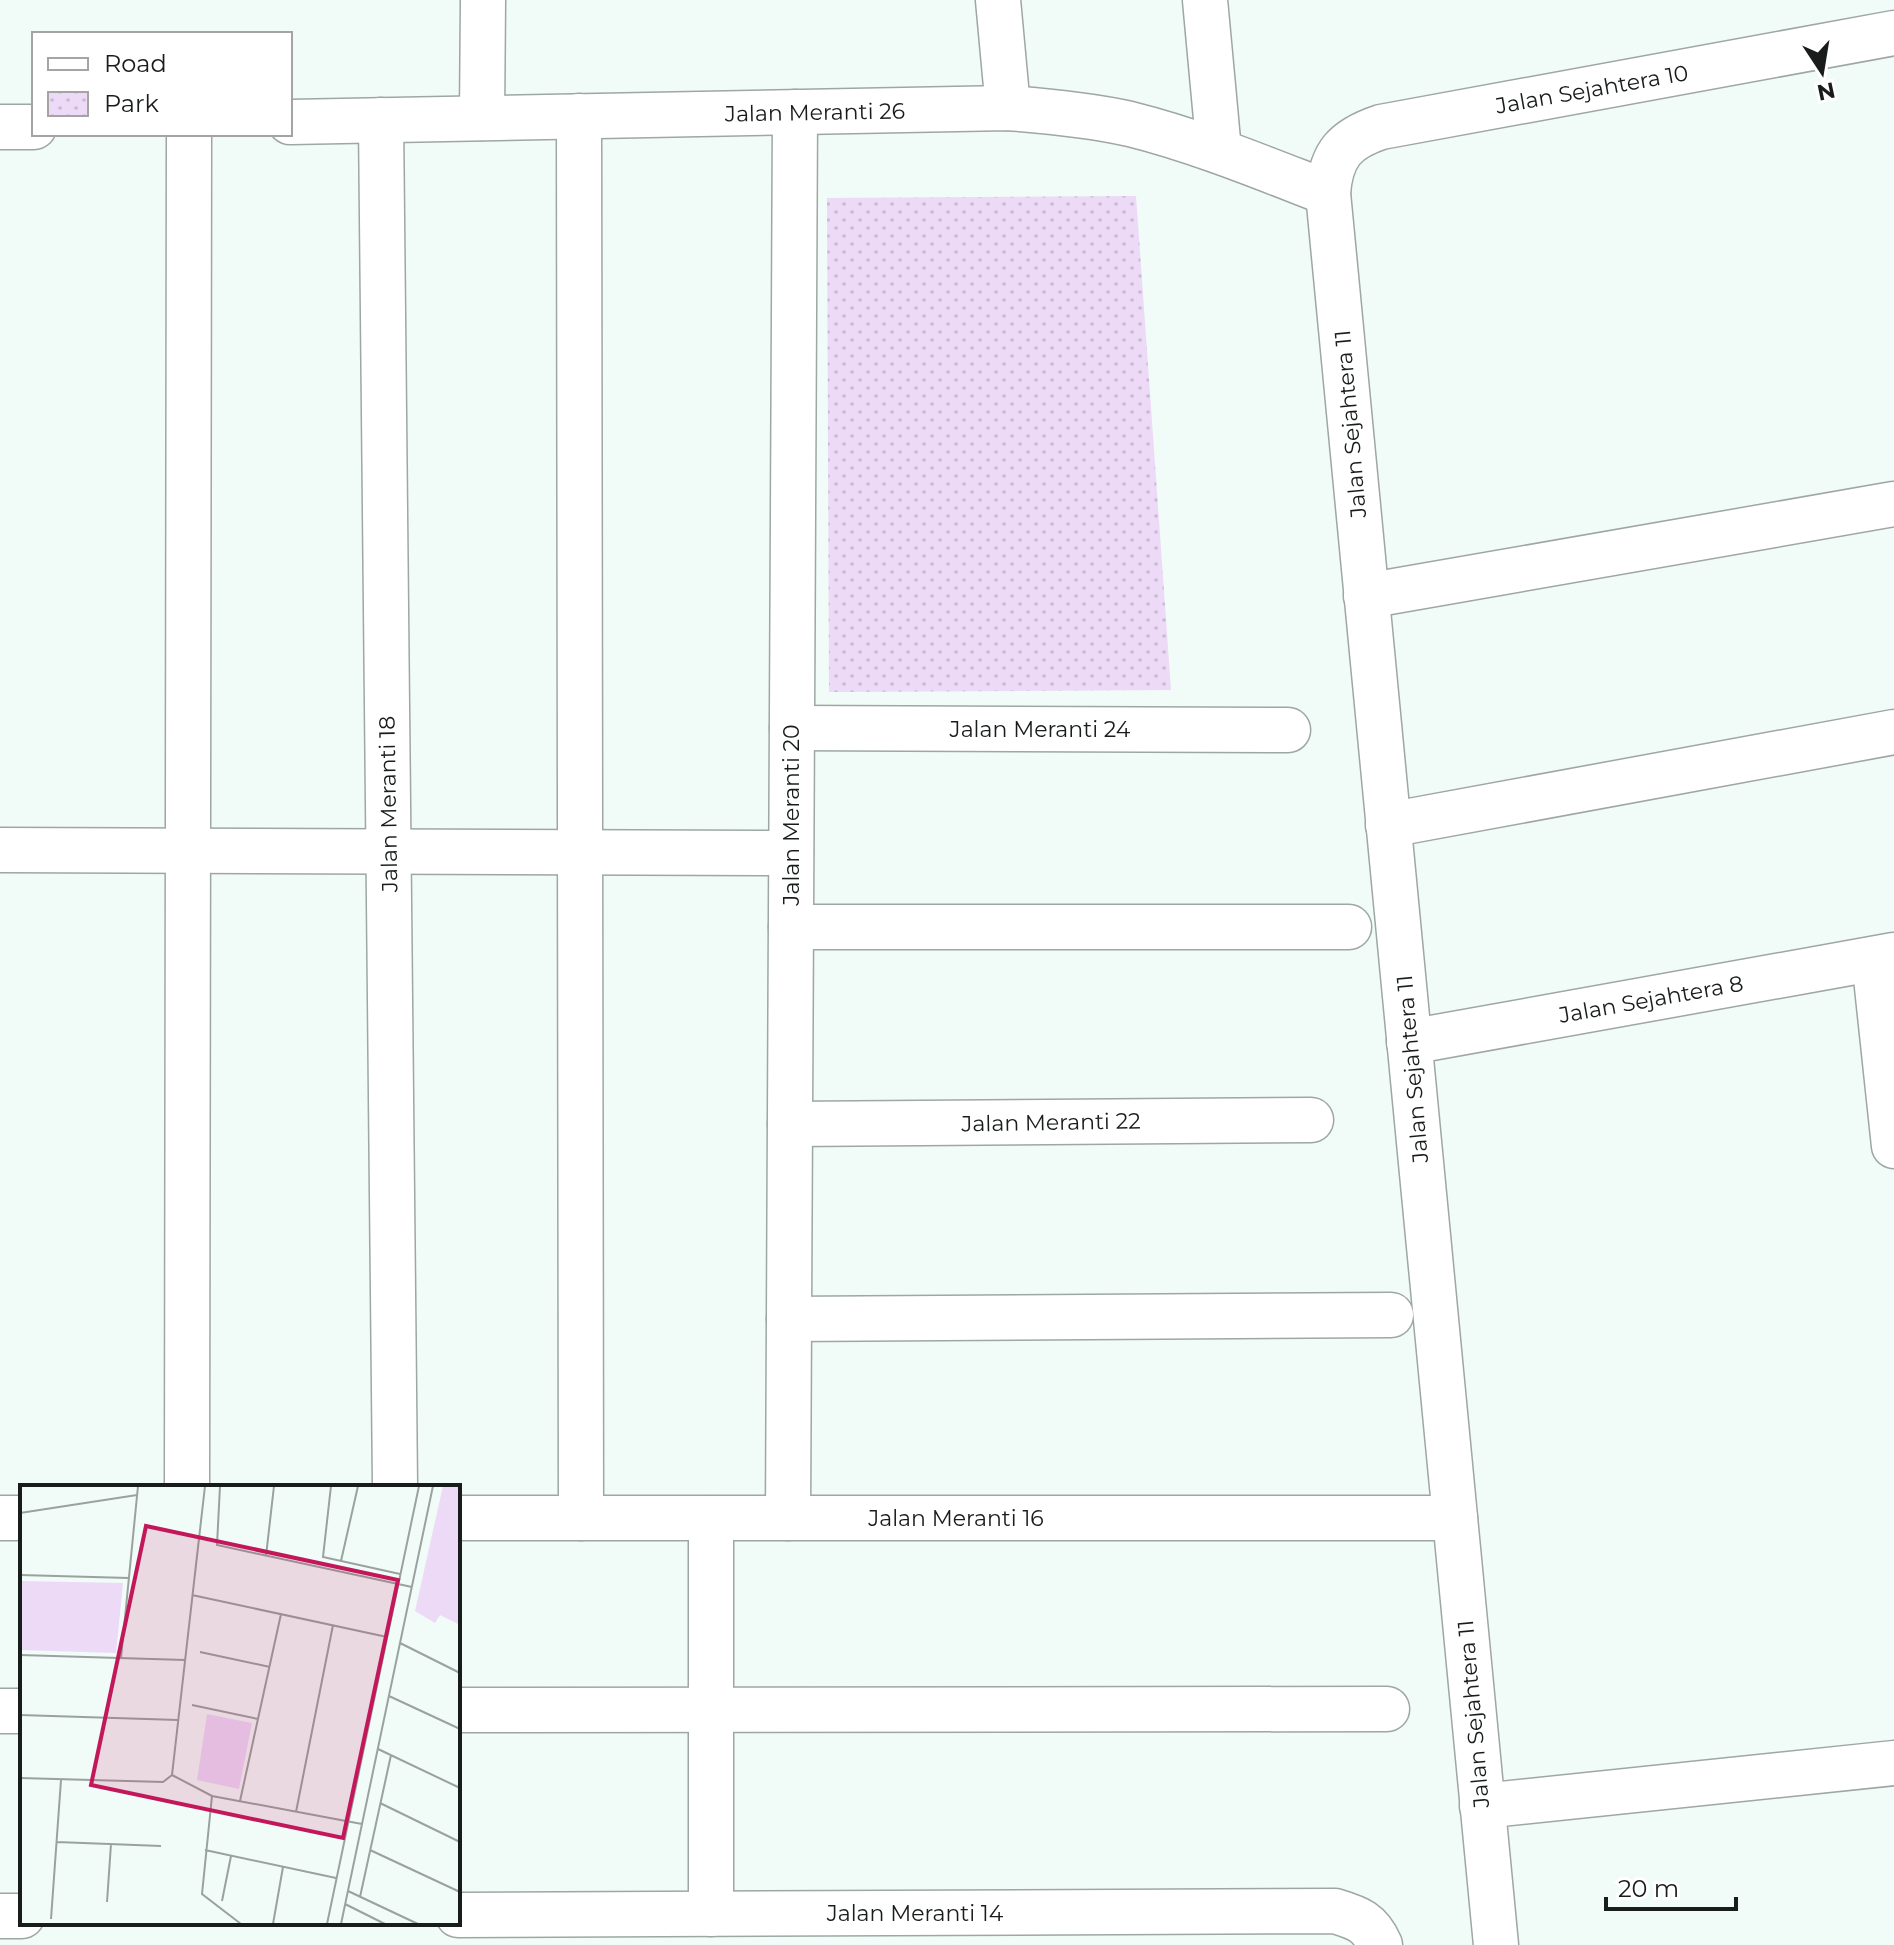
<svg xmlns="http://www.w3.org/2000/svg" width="1894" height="1945" font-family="Montserrat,sans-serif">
	<defs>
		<pattern id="park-dots" width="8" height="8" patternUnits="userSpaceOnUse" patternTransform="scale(2)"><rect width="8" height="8" fill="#ecdaf7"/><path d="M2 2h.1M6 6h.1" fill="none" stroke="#cabad3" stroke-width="1.8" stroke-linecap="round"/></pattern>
	</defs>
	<rect width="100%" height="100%" fill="#f1fbf7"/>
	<!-- park -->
	<polygon fill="url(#park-dots)" points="1136,196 1171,690 829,692 827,198"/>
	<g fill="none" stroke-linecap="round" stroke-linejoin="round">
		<!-- minor casing -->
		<g stroke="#9ea7a4" stroke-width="47">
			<g id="minor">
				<polyline points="998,0 1008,108"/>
				<polyline points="1205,0 1219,151"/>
				<polyline points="579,116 581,1518"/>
				<polyline points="482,118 483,0"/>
				<polyline points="381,120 395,1487"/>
				<path d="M290,122L1008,108C1048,111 1090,115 1130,124C1198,141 1263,168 1328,193"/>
				<polyline points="0,127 34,127"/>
				<polyline points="1366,596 1894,504"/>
				<polyline points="792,728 1288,730"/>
				<polyline points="1388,825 1894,732"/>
				<polyline points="0,850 791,853"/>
				<polyline points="791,927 1349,927"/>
				<polyline points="1874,959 1894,1146"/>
				<polyline points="1409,1042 1894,955"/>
				<polyline points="790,1124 1311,1120"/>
				<polyline points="789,1319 1391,1315"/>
				<polyline points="187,1487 189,134"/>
				<polyline points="0,1518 22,1518"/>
				<polyline points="458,1518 1455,1518"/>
				<polyline points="788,1518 795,112"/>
				<polyline points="711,1519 711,1914"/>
				<polyline points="458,1710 1387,1709"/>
				<polyline points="0,1711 22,1711"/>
				<polyline points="1482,1806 1894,1763"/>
				<path d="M458,1915L1335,1911C1358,1918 1370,1922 1380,1945"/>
				<polyline points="0,1916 22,1916"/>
				<path d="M1496,1945L1328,193C1331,154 1345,139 1381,127L1894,33"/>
			</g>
		</g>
		<!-- minor -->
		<use href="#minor" stroke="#fff" stroke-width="44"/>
	</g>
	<g text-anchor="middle" stroke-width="6" stroke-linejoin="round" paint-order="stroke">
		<!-- street labels -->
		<g font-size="22" fill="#181c1a" stroke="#fff">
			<text transform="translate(1592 89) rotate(-10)" y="8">Jalan Sejahtera 10</text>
			<text transform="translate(815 112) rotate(-1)" y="8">Jalan Meranti 26</text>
			<text transform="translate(1350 424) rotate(-95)" y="8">Jalan Sejahtera 11</text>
			<text x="1040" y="737">Jalan Meranti 24</text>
			<text transform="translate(388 804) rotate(-91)" y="8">Jalan Meranti 18</text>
			<text transform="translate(791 815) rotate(-90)" y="8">Jalan Meranti 20</text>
			<text transform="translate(1651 999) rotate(-10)" y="8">Jalan Sejahtera 8</text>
			<text transform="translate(1412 1069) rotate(-95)" y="8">Jalan Sejahtera 11</text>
			<text transform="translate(1051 1122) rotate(-1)" y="8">Jalan Meranti 22</text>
			<text x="956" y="1526">Jalan Meranti 16</text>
			<text transform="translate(1473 1714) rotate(-95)" y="8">Jalan Sejahtera 11</text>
			<text x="915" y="1921">Jalan Meranti 14</text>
		</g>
	</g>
	<!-- overview -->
	<g transform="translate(20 1485)">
		<rect width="440" height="440" fill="#f1fbf7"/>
		<path d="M423,1H440V140L420,130L415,138L395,126ZM0,96L103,98L96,168L0,165ZM187,229L232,238L219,304L177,295Z" fill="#ecdaf7"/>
		<path fill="none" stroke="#9aa29f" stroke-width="2" d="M200,1L197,60L392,102M311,1L303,72L380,89M0,28L117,10M246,71L254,1M321,76L338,1M0,90L109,93M172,110L367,152M380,158L440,188M180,167L250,182M0,170L165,175M101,173L118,1M369,211L440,244M172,220L238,234M0,230L158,235M358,264L440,303M152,290L185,1M152,290L192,311L342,339M0,293L143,297L152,290M192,311L182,409L221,439M220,316L261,129M360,318L440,357M276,327L313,140M37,357L141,361M185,365L316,393M350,365L440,407M328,406L398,439M340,412L371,270M202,416L211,371M87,417L91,359M325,419L365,439M31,434L41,295M253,439L263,382M307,439L399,1M321,439L413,1"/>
		<path fill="#c2185b" fill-opacity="0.15" stroke="#c2185b" stroke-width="4" d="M126,41L378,95L323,353L71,300Z"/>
		<rect width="440" height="440" fill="none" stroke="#181c1a" stroke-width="4"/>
	</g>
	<!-- legend -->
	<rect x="32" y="32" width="260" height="104" fill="#ffffff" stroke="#a3a4a3" stroke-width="2"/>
	<rect x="48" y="58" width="40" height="12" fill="#ffffff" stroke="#a3a4a3" stroke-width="2"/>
	<text x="104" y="72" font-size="24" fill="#181c1a">Road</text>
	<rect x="48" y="92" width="40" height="24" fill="url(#park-dots)" stroke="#a3a4a3" stroke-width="2"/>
	<text x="104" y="112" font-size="24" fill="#181c1a">Park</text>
	<!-- north arrow -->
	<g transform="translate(1822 72) rotate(168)" stroke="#ffffff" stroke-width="6" paint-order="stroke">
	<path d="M0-6L14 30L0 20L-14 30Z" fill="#181c1a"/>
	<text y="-12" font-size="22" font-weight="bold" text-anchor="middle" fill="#181c1a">N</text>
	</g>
	<!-- scale -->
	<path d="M1606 1897v12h130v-12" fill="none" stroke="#181c1a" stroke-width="4"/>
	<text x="1618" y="1897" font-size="24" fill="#181c1a" stroke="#ffffff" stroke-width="6" paint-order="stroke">20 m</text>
</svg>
